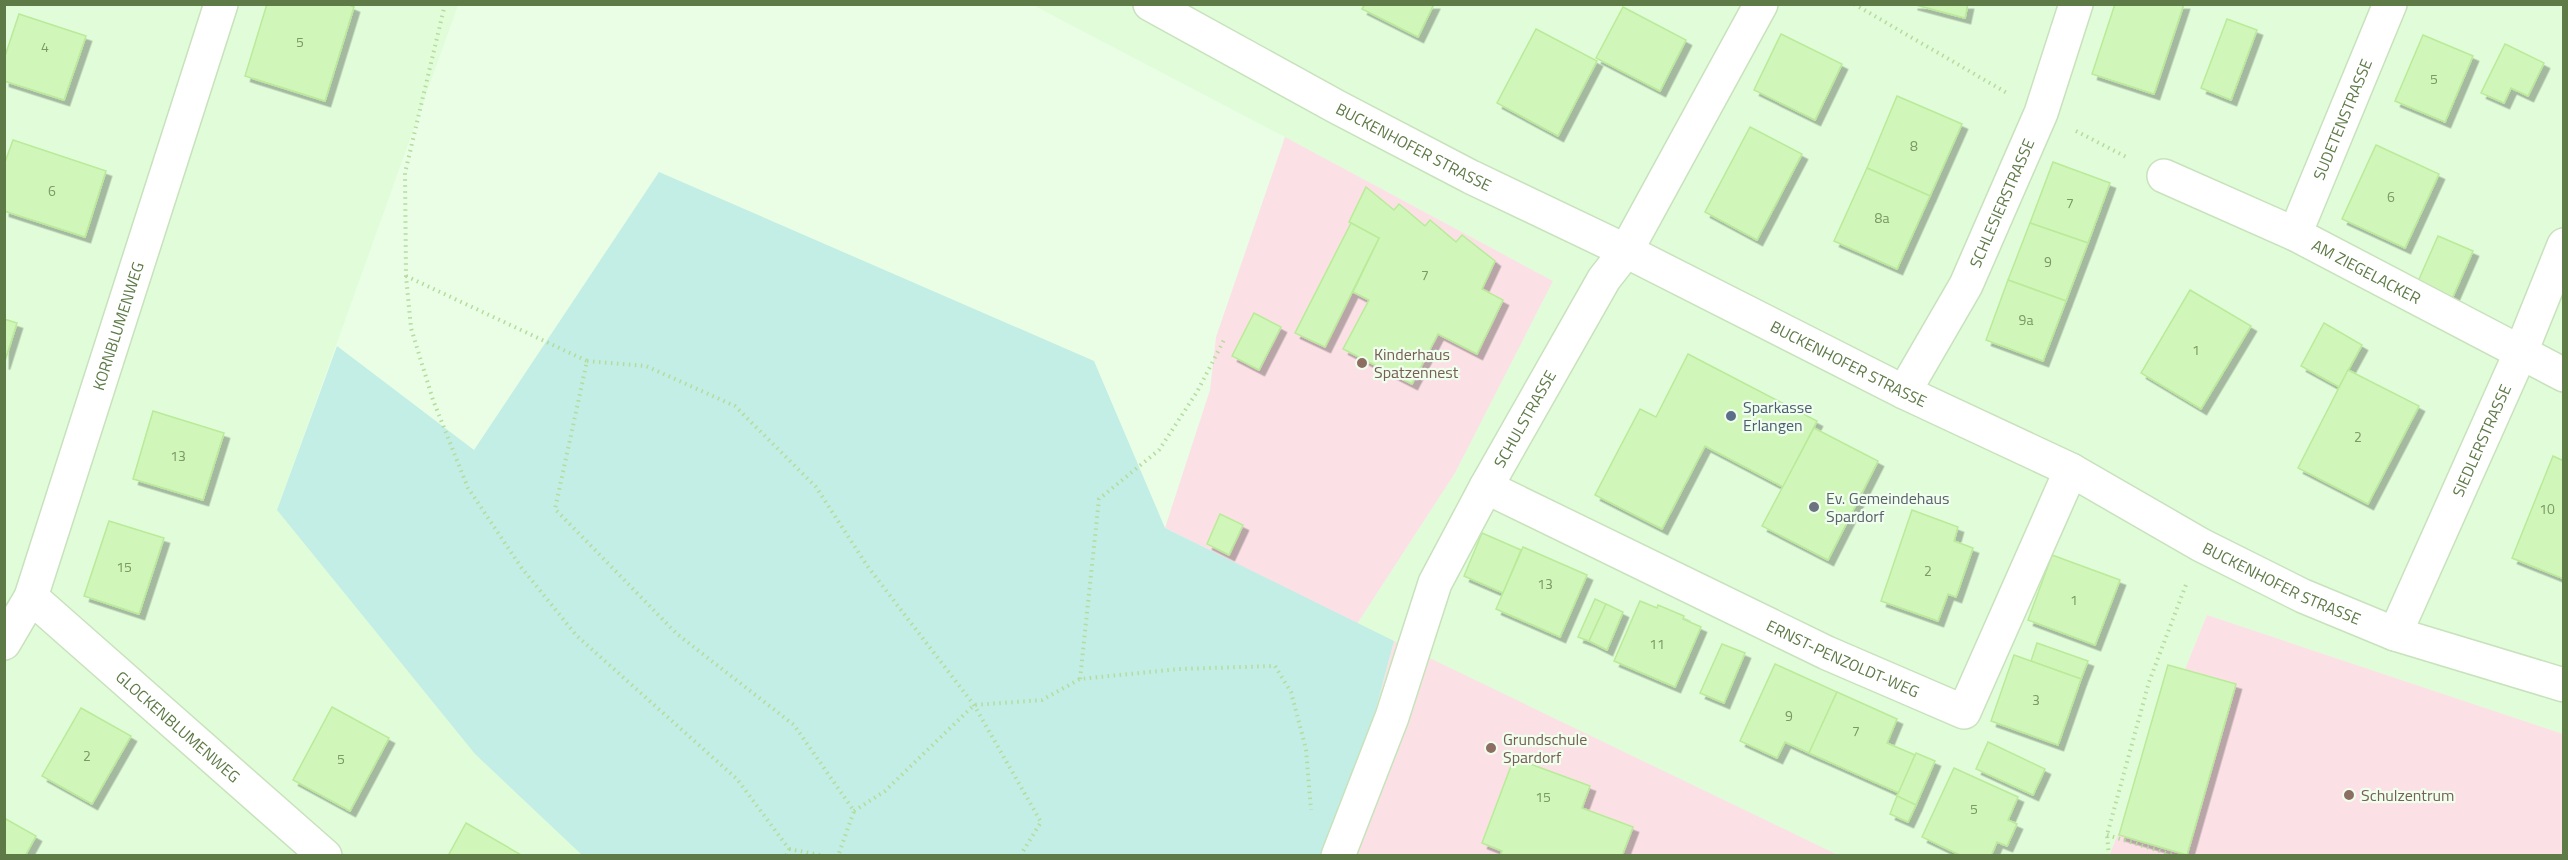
<svg xmlns="http://www.w3.org/2000/svg" width="2568" height="860" font-family="'Titillium Web',sans-serif">
	<defs>
		<filter id="shadow"><feDropShadow dx="5.5" dy="5.5" stdDeviation="0" flood-color="#0004"/></filter>
	</defs>
	<rect width="100%" height="100%" fill="#e9fee5"/>
	<!-- residential -->
	<g fill="#e0fcd9">
		<polygon points="5,5 458,5 277,510 475,754 582,855 5,856"/>
		<polygon points="1033,5 2563,5 2563,734 2207,615 2109,855 1838,855 1357,624 1455,473 1553,281 1285,137"/>
	</g>
	<!-- education -->
	<g fill="#fbe1e5">
		<polygon points="1285,137 1553,281 1455,473 1357,624 1165,528 1210,390 1216,337"/>
		<polygon points="2207,615 2563,734 2563,855 2109,856"/>
		<polygon points="1394,641 1838,855 1337,856"/>
	</g>
	<!-- green -->
	<polygon fill="#c2eee5" points="659,172 1094,361 1165,528 1394,641 1337,855 582,855 475,754 277,510 337,346 474,450"/>
	<!-- building -->
	<g fill="#d1f6ba" stroke="#b9eb99" stroke-width="1.5" filter="url(#shadow)">
		<polygon points="267,4 347,4 354,7 325,101 245,76"/>
		<polygon points="1365,4 1434,4 1418,37 1362,9"/>
		<polygon points="1912,4 1968,4 1965,18"/>
		<polygon points="2115,4 2184,4 2154,94 2092,74"/>
		<polygon points="1623,7 1686,40 1660,91 1596,58"/>
		<polygon points="19,14 86,36 64,100 4,81 4,59"/>
		<polygon points="2227,19 2257,30 2231,100 2201,88"/>
		<polygon points="1536,29 1597,61 1558,136 1497,103"/>
		<polygon points="1781,34 1842,64 1815,120 1754,90"/>
		<polygon points="2423,35 2473,56 2445,122 2395,101"/>
		<polygon points="2505,44 2544,63 2528,96 2511,88 2504,103 2481,93"/>
		<polygon points="1897,96 1962,124 1930,196 1867,168"/>
		<polygon points="1750,127 1802,154 1757,240 1705,212"/>
		<polygon points="13,140 106,171 85,237 4,211 4,165"/>
		<polygon points="2376,145 2439,174 2405,248 2342,219"/>
		<polygon points="2053,162 2110,183 2088,243 2030,223"/>
		<polygon points="1867,168 1930,196 1897,269 1834,241"/>
		<polygon points="1366,187 1394,210 1399,204 1425,226 1430,220 1456,242 1462,235 1495,261 1482,289 1503,300 1477,354 1438,334 1412,384 1343,349 1369,300 1353,292 1379,238 1349,222"/>
		<polygon points="1351,223 1379,238 1325,347 1295,333"/>
		<polygon points="2030,223 2088,243 2066,301 2008,280"/>
		<polygon points="2438,236 2473,251 2451,301 2416,286"/>
		<polygon points="2008,280 2066,301 2043,361 1986,340"/>
		<polygon points="2190,290 2251,326 2201,409 2141,373"/>
		<polygon points="1254,313 1281,327 1259,370 1232,356"/>
		<polygon points="4,319 17,323 4,364"/>
		<polygon points="2324,323 2362,345 2339,387 2301,366"/>
		<polygon points="1688,354 1817,421 1783,487 1705,446 1662,529 1595,495 1640,409 1656,417"/>
		<polygon points="2348,370 2419,406 2368,504 2298,468"/>
		<polygon points="153,411 224,433 203,500 133,479"/>
		<polygon points="1814,428 1878,461 1828,560 1762,526"/>
		<polygon points="2553,456 2564,461 2564,579 2512,558"/>
		<polygon points="1912,510 1958,527 1954,541 1973,548 1956,597 1948,594 1938,621 1881,601"/>
		<polygon points="1220,514 1243,525 1229,555 1207,544"/>
		<polygon points="109,521 164,538 139,614 84,596"/>
		<polygon points="1482,533 1521,550 1503,593 1464,576"/>
		<polygon points="1523,547 1587,575 1560,637 1496,609"/>
		<polygon points="2052,555 2120,580 2095,645 2028,620"/>
		<polygon points="1595,599 1606,604 1589,641 1578,637"/>
		<polygon points="1640,601 1657,608 1658,605 1684,616 1683,619 1701,627 1675,687 1614,661"/>
		<polygon points="1606,604 1623,612 1607,650 1589,641"/>
		<polygon points="2037,643 2088,661 2081,679 2031,661"/>
		<polygon points="1722,644 1745,653 1724,703 1700,693"/>
		<polygon points="2014,655 2081,679 2058,745 1991,721"/>
		<polygon points="1775,664 1837,692 1809,753 1785,742 1777,758 1740,741"/>
		<polygon points="2168,665 2236,684 2187,855 2119,835"/>
		<polygon points="1837,692 1897,719 1887,743 1915,755 1899,793 1809,753"/>
		<polygon points="332,707 389,738 350,811 293,780"/>
		<polygon points="81,708 131,736 92,804 42,776"/>
		<polygon points="1988,742 2045,769 2033,795 1976,769"/>
		<polygon points="1916,753 1935,761 1916,805 1897,796"/>
		<polygon points="1514,758 1590,786 1582,808 1633,827 1622,856 1500,856 1502,851 1482,843"/>
		<polygon points="1954,768 2018,797 2008,820 2017,824 2007,846 1997,842 1991,856 1962,856 1922,837"/>
		<polygon points="1897,796 1916,805 1908,822 1890,814"/>
		<polygon points="4,818 36,836 25,856 4,856"/>
		<polygon points="466,823 523,856 448,856"/>
	</g>
	<g fill="none" stroke-linecap="round" stroke-linejoin="round">
		<!-- minor casing -->
		<g stroke="#c8e2bc" stroke-width="36">
			<g id="minor">
				<path id="s1" d="M1150,4L1337,107L1471,177L1626,251L1904,392L2071,470L2201,545L2303,596L2395,634L2564,685"/>
				<path id="s2" d="M2164,176L2295,234L2564,375"/>
				<path id="s3" d="M2295,234L2390,4"/>
				<path id="s4" d="M1904,392L1966,285L2041,113L2076,4"/>
				<path id="s5" d="M1486,487L1827,653L1964,712L2071,470"/>
				<path id="s6" d="M31,597L325,856"/>
				<path id="s7" d="M2395,634L2520,354L2564,245"/>
				<path id="s8" d="M4,643L31,597L221,4"/>
				<path id="s9" d="M1338,856L1392,717L1435,583L1486,487L1604,279L1626,251L1761,4"/>
			</g>
		</g>
		<!-- path -->
		<g stroke="#b5dc9c" stroke-width="4" stroke-dasharray="1.5 4.5" stroke-linecap="butt">
			<polyline points="445,4 405,173 406,276 411,328 433,400 468,488 521,567 576,635 737,779 789,849 786,856"/>
			<polyline points="1854,4 2007,93"/>
			<polyline points="2076,131 2128,158"/>
			<polyline points="406,276 587,361 555,509 677,634 794,725 854,811 838,856"/>
			<polyline points="587,361 646,366 735,406 816,487 868,567 974,705 1041,822 1020,856"/>
			<polyline points="1080,679 1099,499 1159,450 1197,392 1225,338"/>
			<polyline points="854,811 885,791 974,705 1042,700 1080,679 1179,669 1275,666 1291,692 1306,749 1311,810"/>
			<polyline points="2107,835 2176,856"/>
			<polyline points="789,849 825,856"/>
			<polyline points="2109,856 2107,835 2149,682 2187,582"/>
		</g>
		<!-- minor -->
		<use href="#minor" stroke="#fff" stroke-width="33"/>
	</g>
	<!-- markers -->
	<g fill="#8d6e63" stroke="#f0ffed" stroke-width="2">
		<circle cx="1362" cy="363" r="6"/>
		<circle cx="1491" cy="748" r="6"/>
		<circle cx="2349" cy="795" r="6"/>
	</g>
	<circle fill="#5c6f8a" stroke="#f0ffed" stroke-width="2" cx="1731" cy="416" r="6"/>
	<circle fill="#6b7280" stroke="#f0ffed" stroke-width="2" cx="1814" cy="507" r="6"/>
	<g text-anchor="middle" stroke-width="4.5" stroke-linejoin="round" paint-order="stroke">
		<!-- number labels -->
		<g font-size="14" fill="#7a9964">
			<text x="300" y="47">5</text>
			<text x="45" y="52">4</text>
			<text x="2434" y="84">5</text>
			<text x="1914" y="151">8</text>
			<text x="52" y="196">6</text>
			<text x="2391" y="202">6</text>
			<text x="2070" y="208">7</text>
			<text x="1882" y="223">8a</text>
			<text x="2048" y="267">9</text>
			<text x="1425" y="280">7</text>
			<text x="2026" y="325">9a</text>
			<text x="2196" y="355">1</text>
			<text x="2358" y="442">2</text>
			<text x="178" y="461">13</text>
			<text x="2547" y="514">10</text>
			<text x="124" y="572">15</text>
			<text x="1928" y="576">2</text>
			<text x="1545" y="589">13</text>
			<text x="2074" y="605">1</text>
			<text x="1657" y="649">11</text>
			<text x="2036" y="705">3</text>
			<text x="1789" y="721">9</text>
			<text x="1856" y="736">7</text>
			<text x="87" y="761">2</text>
			<text x="341" y="764">5</text>
			<text x="1543" y="802">15</text>
			<text x="1974" y="814">5</text>
		</g>
		<!-- street labels -->
		<g font-size="16" fill="#5d7a47" stroke="#f0ffed">
			<text dy="6" stroke="none"><textPath href="#s3" startOffset="124">SUDETENSTRASSE</textPath></text>
			<text dy="6" stroke="none"><textPath href="#s1" startOffset="300">BUCKENHOFER STRASSE</textPath></text>
			<text dy="6" stroke="none"><textPath href="#s4" startOffset="213">SCHLESIERSTRASSE</textPath></text>
			<text dy="6" stroke="none"><textPath href="#s2" startOffset="224">AM ZIEGELACKER</textPath></text>
			<text dy="6" stroke="none"><textPath href="#s8" startOffset="338">KORNBLUMENWEG</textPath></text>
			<text dy="6" stroke="none"><textPath href="#s1" startOffset="786">BUCKENHOFER STRASSE</textPath></text>
			<text dy="6" stroke="none"><textPath href="#s9" startOffset="477">SCHULSTRASSE</textPath></text>
			<text dy="6" stroke="none"><textPath href="#s7" startOffset="212">SIEDLERSTRASSE</textPath></text>
			<text dy="6" stroke="none"><textPath href="#s1" startOffset="1272">BUCKENHOFER STRASSE</textPath></text>
			<text dy="6" stroke="none"><textPath href="#s5" startOffset="396">ERNST-PENZOLDT-WEG</textPath></text>
			<text dy="6" stroke="none"><textPath href="#s6" startOffset="196">GLOCKENBLUMENWEG</textPath></text>
		</g>
		<!-- education labels -->
		<g font-size="16" fill="#785e54" stroke="#f0ffed" text-anchor="start">
			<text x="1374" y="360">Kinderhaus<tspan x="1374" dy="18">Spatzennest</tspan></text>
			<text x="1503" y="745">Grundschule<tspan x="1503" dy="18">Spardorf</tspan></text>
			<text x="2361" y="801">Schulzentrum</text>
		</g>
		<!-- service labels -->
		<g font-size="16" fill="#4e5e75" stroke="#f0ffed" text-anchor="start">
			<text x="1743" y="413">Sparkasse<tspan x="1743" dy="18">Erlangen</tspan></text>
		</g>
		<!-- worship labels -->
		<g font-size="16" fill="#5b616d" stroke="#f0ffed" text-anchor="start">
			<text x="1826" y="504">Ev. Gemeindehaus<tspan x="1826" dy="18">Spardorf</tspan></text>
		</g>
	</g>
	<!-- border -->
	<rect width="2568" height="860" fill="none" stroke="#5d7a47" stroke-width="12"/>
</svg>
